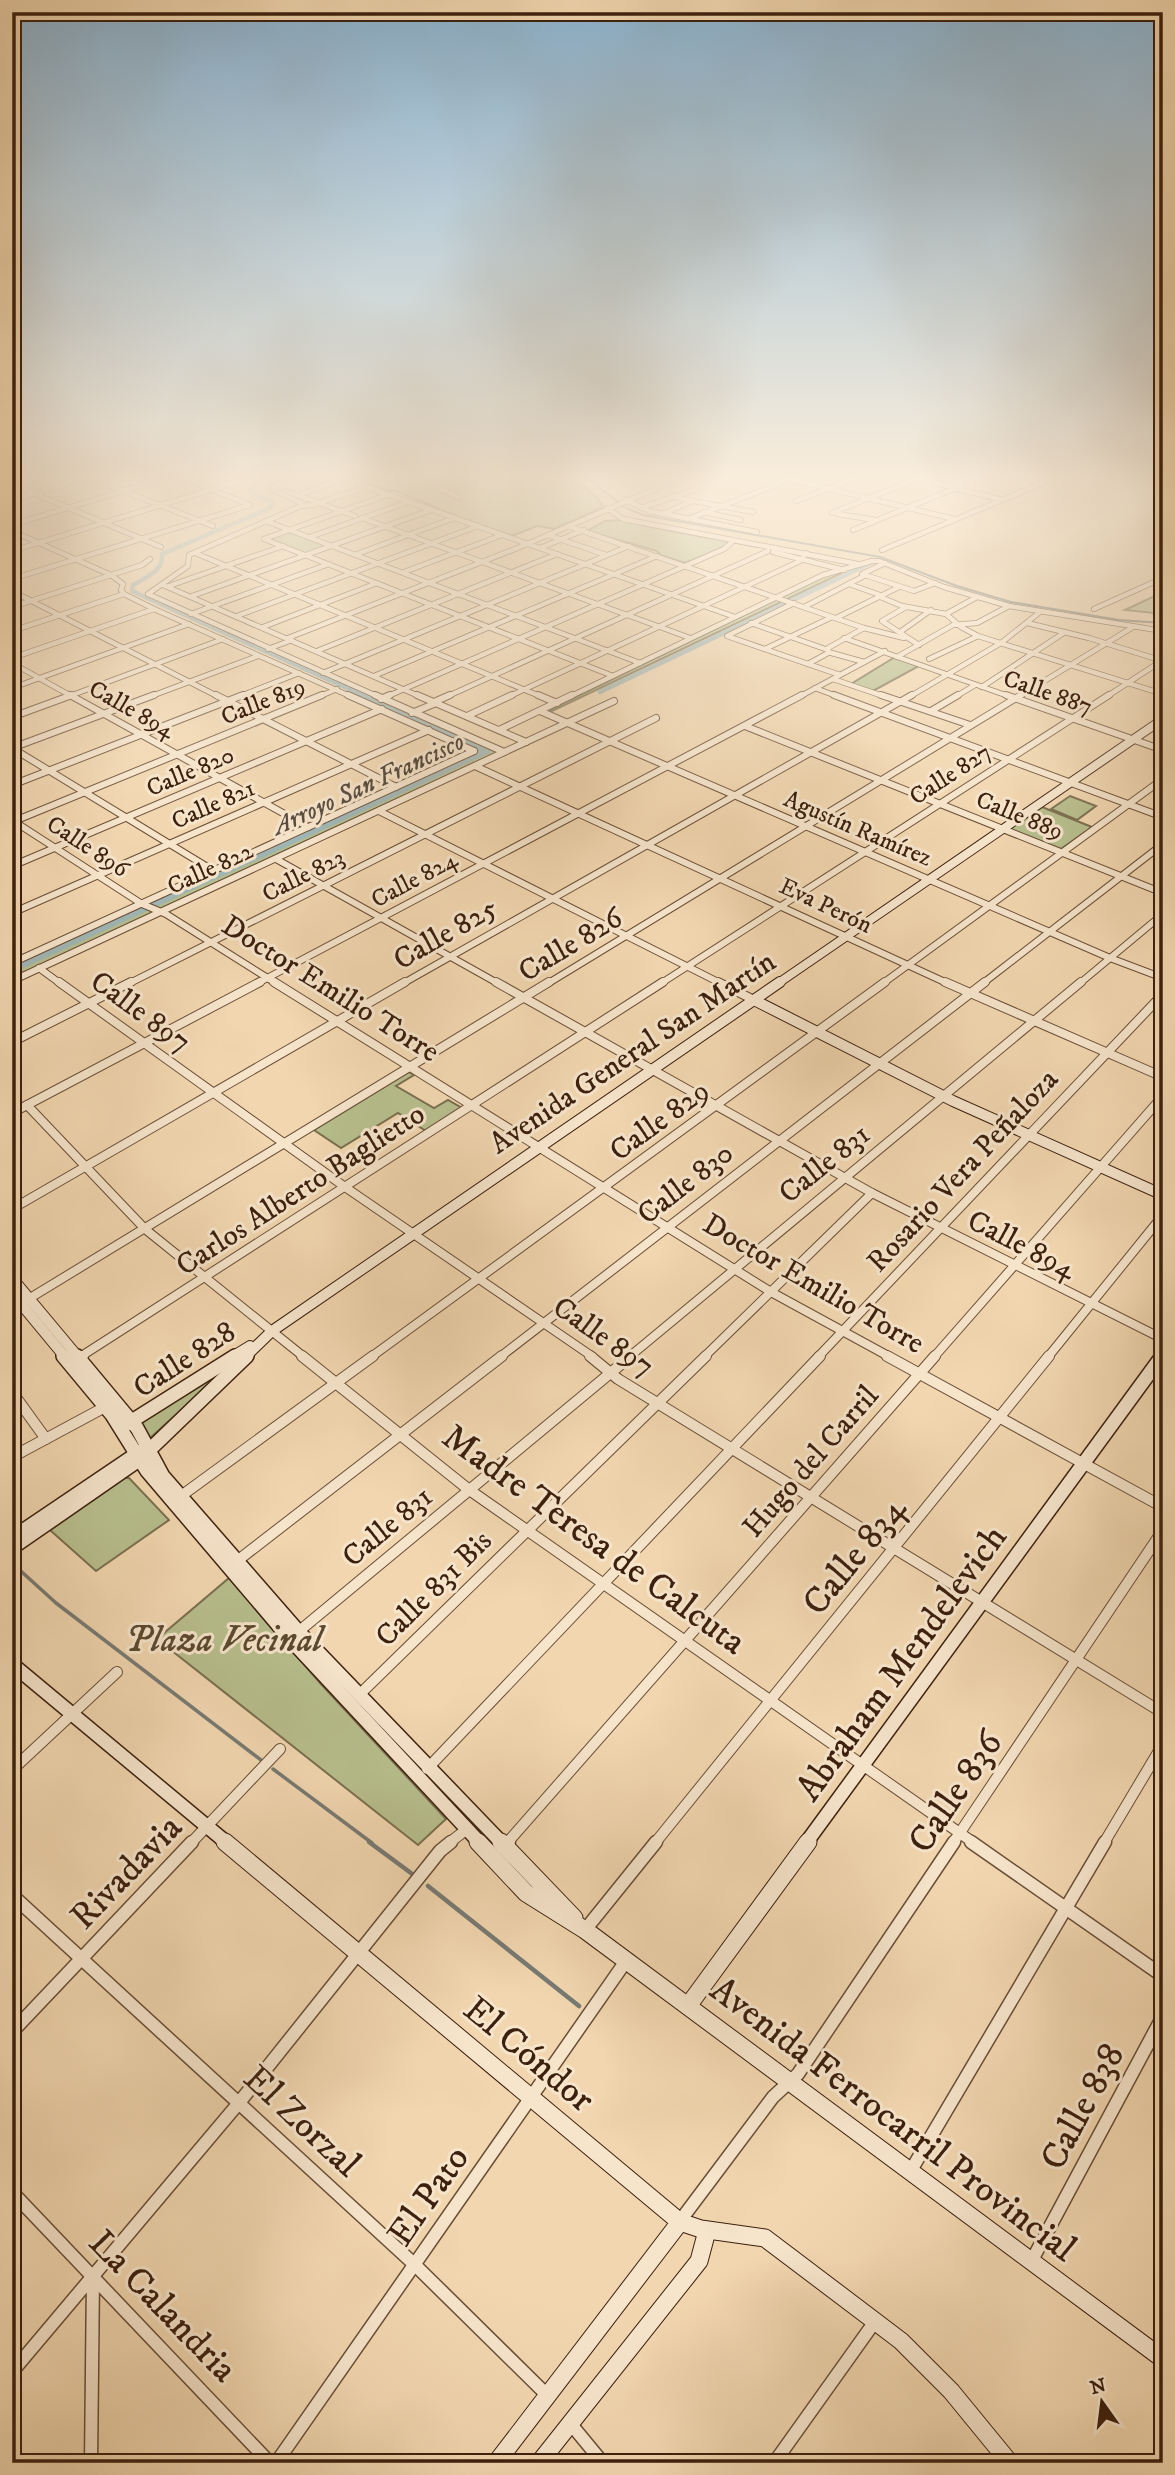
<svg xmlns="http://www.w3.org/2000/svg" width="1175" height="2475" font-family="'IM FELL DW Pica',serif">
	<rect width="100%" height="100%" fill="#f1d6af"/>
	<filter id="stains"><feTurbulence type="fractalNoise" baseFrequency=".00286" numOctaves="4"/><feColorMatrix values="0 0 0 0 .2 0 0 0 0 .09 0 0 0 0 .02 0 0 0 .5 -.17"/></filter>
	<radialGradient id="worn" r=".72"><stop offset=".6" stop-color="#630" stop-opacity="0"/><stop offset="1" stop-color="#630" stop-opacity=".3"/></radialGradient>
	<!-- green -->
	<g fill="#b7be8d" stroke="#7a6f4e" stroke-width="2">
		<path d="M559,475C575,481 596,491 603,507L555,529L537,526L512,536L465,520L399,492L383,489L363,482L358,476Z"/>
		<path d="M622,520C668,532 713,538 758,547L726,541L729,545L685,563L660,555L657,551L587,531L605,521Z"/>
		<polygon points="288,530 329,546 306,554 265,537"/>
		<polygon points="842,573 548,713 545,712 826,575"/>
		<polygon points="1163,592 1163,614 1125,610"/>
		<polygon points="895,657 919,666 873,691 851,684"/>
		<polygon points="486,746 498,752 12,979 12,965"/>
		<polygon points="1070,796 1096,806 1077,820 1051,809"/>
		<polygon points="1042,807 1092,827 1061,849 1010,829"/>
		<polygon points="409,1072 414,1075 396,1086 434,1108 448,1100 462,1108 426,1131 398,1113 341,1148 314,1130"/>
		<polygon points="232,1364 149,1439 139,1420"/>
		<polygon points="125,1478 129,1478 169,1520 96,1571 50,1530"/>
		<polygon points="229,1578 321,1684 446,1819 418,1845 157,1639"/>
	</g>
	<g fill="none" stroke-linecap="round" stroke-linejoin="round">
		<!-- stream-far2 -->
		<polyline stroke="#777a73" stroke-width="2" points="584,475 624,507 643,515 880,557 957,586 1011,602 1119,620 1163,623"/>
		<!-- stream-far1 -->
		<g stroke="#777a73" stroke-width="3.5">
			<polyline points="12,1563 56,1603 261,1760"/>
			<polyline points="273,1769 372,1843"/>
		</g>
		<!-- stream -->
		<g stroke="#777a73" stroke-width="4.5">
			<polyline points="369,1842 415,1876"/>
			<polyline points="428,1886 579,2006"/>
		</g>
		<!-- canal-far1 -->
		<g stroke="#9fb6b6" stroke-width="4.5">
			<path d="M269,475L248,491L271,501L273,504L270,508L162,554C164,571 146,577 133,585L132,591L367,697"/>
			<polyline points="600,692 873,562"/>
		</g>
		<!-- canal -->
		<g stroke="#9fb6b6" stroke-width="6">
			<polyline points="363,695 487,751"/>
			<polyline points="12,970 487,751"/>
		</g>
		<!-- street-far4 casing -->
		<g stroke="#694e36" stroke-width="6">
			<g id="street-far4">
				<polyline points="83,475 213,526"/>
				<polyline points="175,475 250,505"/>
				<polyline points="289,475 272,489 301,503 301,506"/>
				<polyline points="333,475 735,617"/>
				<polyline points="432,475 439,488 458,497"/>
				<polyline points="772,475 954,519"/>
				<polyline points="905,475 1002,500"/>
				<polyline points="1013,475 1042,483"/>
				<polyline points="288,476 312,475"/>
				<polyline points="12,484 161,547"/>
				<polyline points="366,487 312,505 301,506 189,555 188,566 148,594 379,697"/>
				<polyline points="286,491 355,516"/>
				<polyline points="299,495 351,475"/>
				<polyline points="677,498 753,512"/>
				<polyline points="12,500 90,477"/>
				<polyline points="626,500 649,511 757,532"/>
				<polyline points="796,501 865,475"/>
				<polyline points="607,508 623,519 858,564"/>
				<polyline points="641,508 738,475"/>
				<polyline points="704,512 741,520"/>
				<polyline points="832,513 927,475"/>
				<polyline points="663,514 692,501"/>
				<polyline points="838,514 875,520"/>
				<polyline points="362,518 690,638"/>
				<polyline points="688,519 802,475"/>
				<polyline points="266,521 640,663"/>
				<polyline points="12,525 175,475"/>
				<polyline points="568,526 864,628 904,638"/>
				<polyline points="853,530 988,475"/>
				<polyline points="12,531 111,575 123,584 121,590 124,594 154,609 352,697"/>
				<polyline points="548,535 606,555"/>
				<polyline points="310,537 408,502"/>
				<polyline points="264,539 613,676"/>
				<polyline points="264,539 387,495"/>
				<polyline points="540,548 584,530"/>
				<polyline points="882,550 1062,475"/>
				<polyline points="12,551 259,475"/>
				<polyline points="773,552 844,570"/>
				<polyline points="195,553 542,697"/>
				<polyline points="357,554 454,518"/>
				<polyline points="885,563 862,574 914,591 935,583"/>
				<polyline points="404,572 502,535"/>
				<polyline points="12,579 250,505"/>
				<polyline points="849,584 880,595"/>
				<polyline points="163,585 421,697"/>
				<polyline points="169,586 283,546"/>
				<polyline points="12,591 219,697"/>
				<polyline points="192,596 431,510"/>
				<polyline points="878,596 902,606 946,614 961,627 978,636 1163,694"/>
				<polyline points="794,603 727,636 840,675 799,697"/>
				<polyline points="12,607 142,565 150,559"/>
				<polyline points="804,607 864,576"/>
				<polyline points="906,607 882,621 919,645"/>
				<polyline points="1094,609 1163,578"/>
				<polyline points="191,614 329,564"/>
				<polyline points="946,614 977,597"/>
				<polyline points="237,616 478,526"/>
				<polyline points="836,618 899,587"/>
				<polyline points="751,623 828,650"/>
				<polyline points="1027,623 1089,638 1163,661"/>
				<polyline points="263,627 377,583"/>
				<polyline points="12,631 124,594"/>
				<polyline points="900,632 931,610"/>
				<polyline points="288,638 520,547 688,475"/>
				<polyline points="844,638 1011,697"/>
				<polyline points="268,649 292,640"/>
				<polyline points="765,649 832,617"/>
				<polyline points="317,651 557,554"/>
				<polyline points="828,652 864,662"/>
				<polyline points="897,657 953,625 977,623 1009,606"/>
				<polyline points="12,658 154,609"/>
				<polyline points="929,659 978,636"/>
				<polyline points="12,663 73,697"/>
				<polyline points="808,664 828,653 828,648 864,628"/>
				<polyline points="323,673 629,546"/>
				<polyline points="840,675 885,651"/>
				<polyline points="374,676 657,556"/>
				<polyline points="833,679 886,697"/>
				<polyline points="982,687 1065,632"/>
				<polyline points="12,688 189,624"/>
				<polyline points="815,688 839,697"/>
				<polyline points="67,697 223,639"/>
				<polyline points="149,697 258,656"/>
				<polyline points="238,697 299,673"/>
				<polyline points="318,697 337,689"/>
				<polyline points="386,697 724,549 732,542"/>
				<polyline points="446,697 768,551"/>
				<polyline points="508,697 800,561 806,553"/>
				<polyline points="569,697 823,575 872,561 879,561 944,587 1009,606 1163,631"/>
				<polyline points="909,697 1001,643 1040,612"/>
				<polyline points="955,697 975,685"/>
				<polyline points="1018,697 1133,627"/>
				<polyline points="1106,697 1163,660"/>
			</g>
		</g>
		<!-- street-far3 casing -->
		<g stroke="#694e36" stroke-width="8">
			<g id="street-far3">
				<polyline points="70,695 308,827"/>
				<polyline points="216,695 396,787"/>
				<polyline points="348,695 474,751"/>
				<polyline points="375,695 504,752"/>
				<polyline points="417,695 526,742"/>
				<polyline points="538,695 557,703"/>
				<polyline points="834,695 1163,817"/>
				<polyline points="881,695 970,725"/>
				<polyline points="1006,695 1163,750"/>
				<polyline points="381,699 390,695"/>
				<polyline points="434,702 450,695"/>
				<polyline points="540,711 1110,958 1163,978"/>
				<polyline points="931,711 958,695"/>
				<polyline points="412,713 436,703"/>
				<polyline points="467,716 512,695"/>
				<polyline points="12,717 72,695"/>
				<polyline points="745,726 1163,893"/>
				<polyline points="499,730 572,695"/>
				<polyline points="12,748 154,695"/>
				<polyline points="12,748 214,871"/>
				<polyline points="475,766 949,984"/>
				<polyline points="12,785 243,695"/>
				<polyline points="379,811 722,984"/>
				<polyline points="12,820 142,904 166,914 277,984"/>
				<polyline points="12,822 322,695"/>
				<polyline points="276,859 499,984"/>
				<polyline points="12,866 382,709"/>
				<polyline points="12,913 429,730"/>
				<polyline points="12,963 474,751"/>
				<polyline points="39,968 61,984"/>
				<polyline points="12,981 614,701"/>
				<polyline points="128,984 656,718"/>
				<polyline points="256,984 802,695"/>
				<polyline points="402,984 912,695"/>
				<polyline points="547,984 1021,695"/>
				<polyline points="660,984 1109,695"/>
				<polyline points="882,984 1163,779"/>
				<polyline points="982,984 1163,844"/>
				<polyline points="1079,984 1163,914"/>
			</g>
		</g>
		<!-- street-far2 casing -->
		<g stroke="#694e36" stroke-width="10">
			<g id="street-far2">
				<polyline points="59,982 345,1187 593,1357"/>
				<polyline points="274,982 771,1292 890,1357"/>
				<polyline points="496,982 872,1193 1163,1339"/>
				<polyline points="718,982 754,1000"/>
				<polyline points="945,982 1163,1077"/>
				<polyline points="12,1042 131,982"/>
				<polyline points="27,1105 145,1229 304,1357"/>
				<polyline points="12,1113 260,982"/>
				<polyline points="12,1209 405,982"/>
				<polyline points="12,1309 549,982"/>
				<polyline points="80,1357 663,982"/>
				<polyline points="371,1357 885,982"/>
				<polyline points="500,1357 985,982"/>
				<polyline points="629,1357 1081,982"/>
				<polyline points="704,1357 872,1193"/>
				<polyline points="818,1357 1163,994"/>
				<polyline points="934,1357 1163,1096"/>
				<polyline points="1048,1357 1163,1215"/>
			</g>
		</g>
		<!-- street-far1 casing -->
		<g stroke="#694e36" stroke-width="12">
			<g id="street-far1">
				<polyline points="302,1356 468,1489 974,1843"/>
				<polyline points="590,1356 618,1379 1163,1713"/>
				<polyline points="887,1356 1163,1507"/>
				<polyline points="79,1358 83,1356"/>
				<polyline points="12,1392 46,1439"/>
				<polyline points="12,1457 105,1407"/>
				<polyline points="181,1496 373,1356"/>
				<polyline points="237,1561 502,1356"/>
				<polyline points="298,1632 631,1356"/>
				<polyline points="359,1695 706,1356"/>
				<polyline points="427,1769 820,1356"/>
				<polyline points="12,1770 117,1672"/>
				<polyline points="191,1843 280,1749"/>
				<polyline points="449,1843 467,1829"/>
				<polyline points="507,1843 935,1356"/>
				<polyline points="655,1843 1049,1356"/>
				<polyline points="953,1843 1163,1530"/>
				<polyline points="1104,1843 1163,1744"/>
			</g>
		</g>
		<!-- street casing -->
		<g stroke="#694e36" stroke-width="15">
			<g id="street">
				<polyline points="971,1842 1163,1976"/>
				<polyline points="503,1848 509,1842"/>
				<polyline points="12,1895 414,2264 548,2396"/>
				<polyline points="585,1930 656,1842"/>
				<polyline points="12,2032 192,1842"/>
				<polyline points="910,2172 1105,1842"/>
				<polyline points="12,2192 270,2463"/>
				<polyline points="680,2221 773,2097 798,2074 954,1842"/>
				<polyline points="1031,2262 1163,2016"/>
				<polyline points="12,2372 238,2104 440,1851 451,1842"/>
				<polyline points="570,2423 603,2463"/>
				<polyline points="91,2463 93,2277"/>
				<polyline points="276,2463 626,1961"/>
				<polyline points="774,2463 876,2320"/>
			</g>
		</g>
		<!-- secondary-far3 casing -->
		<g stroke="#3c200e" stroke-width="10">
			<polyline id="secondary-far3" points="777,984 1163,719"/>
		</g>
		<!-- secondary-far2 casing -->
		<g stroke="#3c200e" stroke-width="12">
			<g id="secondary-far2">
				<polyline points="754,1000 953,1101 1163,1195"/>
				<polyline points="12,1278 78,1357"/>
				<polyline points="12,1293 65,1357"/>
				<polyline points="232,1357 250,1346"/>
				<polyline points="245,1357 272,1331 780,982"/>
				<polyline points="1161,1357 1163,1354"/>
			</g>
		</g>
		<!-- secondary-far1 casing -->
		<g stroke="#3c200e" stroke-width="16">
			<g id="secondary-far1">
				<polyline points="63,1356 112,1415 147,1471 289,1638 480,1843"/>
				<polyline points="77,1356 137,1428 163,1476 299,1632 502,1843"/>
				<polyline points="127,1424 235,1356"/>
				<polyline points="12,1538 141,1451"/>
				<polyline points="12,1548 139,1460 247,1356"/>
				<polyline points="12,1664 227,1843"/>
				<polyline points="806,1843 1162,1356"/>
			</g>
		</g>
		<!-- secondary casing -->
		<g stroke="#3c200e" stroke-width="19">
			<g id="secondary">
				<polyline points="225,1842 680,2222 701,2229 765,2238 901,2341 951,2391 1010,2463"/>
				<polyline points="478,1842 526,1893 585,1930 1163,2359"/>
				<polyline points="501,1842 574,1918"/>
				<polyline points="688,2006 808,1842"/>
				<polyline points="496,2463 680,2222"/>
				<polyline points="539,2463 699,2261 707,2231"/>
			</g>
		</g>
		<!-- street-far4 -->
		<use href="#street-far4" stroke="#f6e4cb" stroke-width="4.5"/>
		<!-- street-far3 -->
		<use href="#street-far3" stroke="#f6e4cb" stroke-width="6"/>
		<!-- street-far2 -->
		<use href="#street-far2" stroke="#f6e4cb" stroke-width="8"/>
		<!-- street-far1 -->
		<use href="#street-far1" stroke="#f6e4cb" stroke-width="10"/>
		<!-- street -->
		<use href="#street" stroke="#f6e4cb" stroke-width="12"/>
		<!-- secondary-far3 -->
		<use href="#secondary-far3" stroke="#f6e4cb" stroke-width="8"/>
		<!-- secondary-far2 -->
		<use href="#secondary-far2" stroke="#f6e4cb" stroke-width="10"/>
		<!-- secondary-far1 -->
		<use href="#secondary-far1" stroke="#f6e4cb" stroke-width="13"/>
		<!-- secondary -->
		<use href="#secondary" stroke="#f6e4cb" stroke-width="17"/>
	</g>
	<!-- sky -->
	<linearGradient id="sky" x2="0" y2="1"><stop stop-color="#8bb5d4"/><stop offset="0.58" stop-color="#f9eddb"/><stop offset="1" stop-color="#f9eddb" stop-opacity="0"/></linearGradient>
	<rect width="1175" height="822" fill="url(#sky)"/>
	<g text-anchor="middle" stroke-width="6" stroke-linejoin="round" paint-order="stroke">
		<!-- far-street labels -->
		<g font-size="24" fill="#3c200e" stroke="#f6e4cb">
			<text transform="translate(1048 692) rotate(19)" y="8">Calle 887</text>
			<text transform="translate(263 701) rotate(-22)" y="8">Calle 819</text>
			<text transform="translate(132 709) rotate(29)" y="8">Calle 894</text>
			<text transform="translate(190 771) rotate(-23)" y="8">Calle 820</text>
			<text transform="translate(950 774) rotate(-33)" y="8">Calle 827</text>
			<text transform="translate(213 804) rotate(-24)" y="8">Calle 821</text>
			<text transform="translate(1020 815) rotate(22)" y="8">Calle 889</text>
			<text transform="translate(858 828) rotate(23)" y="8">Agustín Ramírez</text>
			<text transform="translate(88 846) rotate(33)" y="8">Calle 896</text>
			<text transform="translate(210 868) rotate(-25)" y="8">Calle 822</text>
			<text transform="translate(303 875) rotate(-27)" y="8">Calle 823</text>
			<text transform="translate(414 879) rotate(-28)" y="8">Calle 824</text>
			<text transform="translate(826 905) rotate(25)" y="8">Eva Perón</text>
		</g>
		<!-- far-water labels -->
		<g font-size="26" font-style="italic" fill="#5a4d40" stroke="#f6e4cb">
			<text transform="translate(368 783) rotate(-25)" y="9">Arroyo San Francisco</text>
		</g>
		<!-- street labels -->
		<g font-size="30" fill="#3c200e" stroke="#f6e4cb">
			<text transform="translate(445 933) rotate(-30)" y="10">Calle 825</text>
			<text transform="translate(570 944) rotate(-31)" y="10">Calle 826</text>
			<text transform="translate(331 988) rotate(32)" y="10">Doctor Emilio Torre</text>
			<text transform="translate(141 1011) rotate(36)" y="10">Calle 897</text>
			<text transform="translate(632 1052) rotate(-34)" y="10">Avenida General San Martín</text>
			<text transform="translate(659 1120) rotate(-36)" y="10">Calle 829</text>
			<text transform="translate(824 1163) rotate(-39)" y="10">Calle 831</text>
			<text transform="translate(962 1170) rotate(-47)" y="10">Rosario Vera Peñaloza</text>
			<text transform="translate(685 1183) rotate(-38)" y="10">Calle 830</text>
			<text transform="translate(300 1189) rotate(-33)" y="10">Carlos Alberto Baglietto</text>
			<text transform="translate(1022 1244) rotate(27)" y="10">Calle 894</text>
			<text transform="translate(814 1283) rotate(30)" y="10">Doctor Emilio Torre</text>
			<text transform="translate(604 1336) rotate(35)" y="10">Calle 897</text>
			<text transform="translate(184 1359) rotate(-33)" y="10">Calle 828</text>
			<text transform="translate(810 1461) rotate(-49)" y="10">Hugo del Carril</text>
			<text transform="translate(387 1526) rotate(-40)" y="10">Calle 831</text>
			<text transform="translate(433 1588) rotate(-45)" y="10">Calle 831 Bis</text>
		</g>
		<!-- near-street labels -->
		<g font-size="37" fill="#3c200e" stroke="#f6e4cb">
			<text transform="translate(595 1538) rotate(36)" y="13">Madre Teresa de Calcuta</text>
			<text transform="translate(853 1555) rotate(-51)" y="13">Calle 834</text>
			<text transform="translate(900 1662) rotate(-54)" y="13">Abraham Mendelevich</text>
			<text transform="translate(954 1791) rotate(-56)" y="13">Calle 836</text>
			<text transform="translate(125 1871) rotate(-46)" y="13">Rivadavia</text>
			<text transform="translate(530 2053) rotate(40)" y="13">El Cóndor</text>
			<text transform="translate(1081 2106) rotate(-62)" y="13">Calle 838</text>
			<text transform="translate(894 2118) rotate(37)" y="13">Avenida Ferrocarril Provincial</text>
			<text transform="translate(303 2120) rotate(43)" y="13">El Zorzal</text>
			<text transform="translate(427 2195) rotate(-55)" y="13">El Pato</text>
			<text transform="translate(164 2305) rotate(46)" y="13">La Calandria</text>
		</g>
		<!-- near-park labels -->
		<g font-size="37" font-style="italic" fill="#5b482e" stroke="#f6e4cb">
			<text x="224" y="1651">Plaza Vecinal</text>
		</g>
	</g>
	<!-- margin -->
	<rect width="1175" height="2475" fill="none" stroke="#f1d6af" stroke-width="42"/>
	<rect x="14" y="14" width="1147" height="2447" fill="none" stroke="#3c200e" stroke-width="3.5"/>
	<rect x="21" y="21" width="1133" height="2433" fill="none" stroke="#3c200e" stroke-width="2"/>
	<!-- north arrow -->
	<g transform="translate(1102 2402) rotate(346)" stroke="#f6e4cb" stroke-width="5" paint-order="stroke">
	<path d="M0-5L12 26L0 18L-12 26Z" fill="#3c200e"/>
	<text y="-10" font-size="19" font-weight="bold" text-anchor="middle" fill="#3c200e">N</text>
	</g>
	<rect width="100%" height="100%" filter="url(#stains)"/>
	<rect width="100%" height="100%" fill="url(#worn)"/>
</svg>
